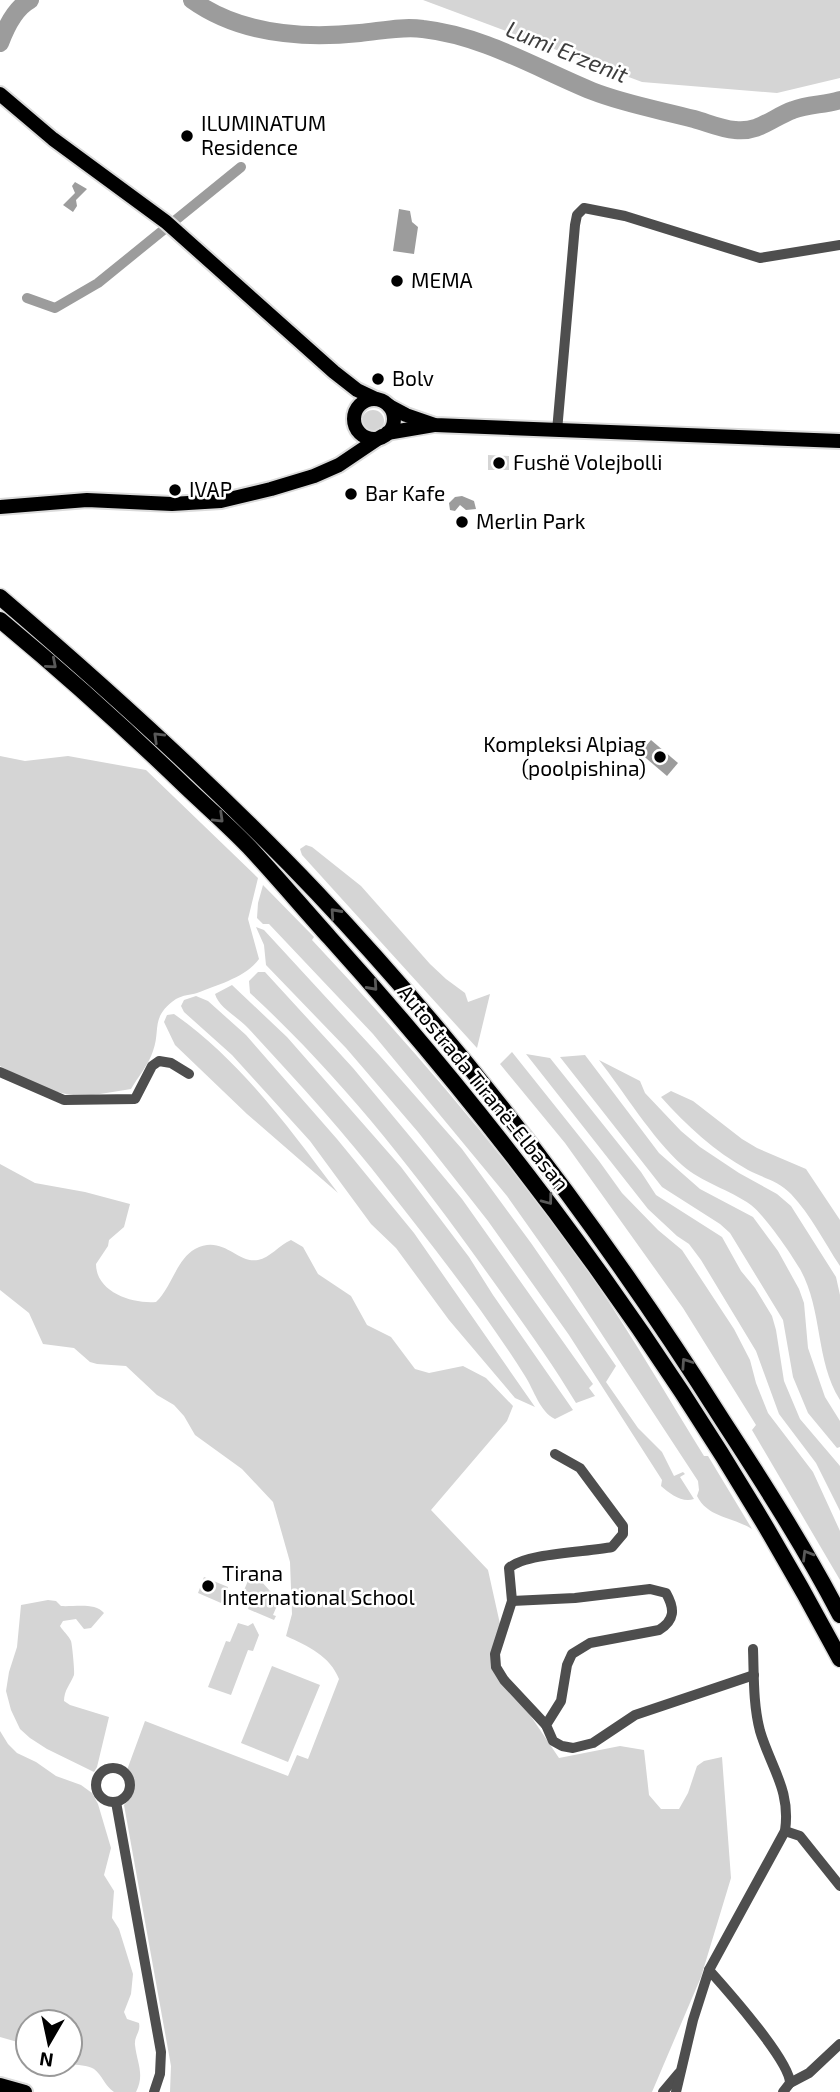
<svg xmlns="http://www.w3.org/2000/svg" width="840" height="2092" font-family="'Exo 2',sans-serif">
	<rect width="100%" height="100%" fill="#fff"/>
	<!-- green -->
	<g fill="#d5d5d5">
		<polygon points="423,0 840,0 840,78 777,93 642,82"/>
		<circle cx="373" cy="421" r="11"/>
		<polygon points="488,455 509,456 509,470 488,470"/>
		<path d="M0,756L25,761L68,756L146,770L258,878L248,919L259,959C246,977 217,985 197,993C190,995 183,995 176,999C150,1017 161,1029 153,1051C149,1064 138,1077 131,1089C110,1092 87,1098 66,1094C43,1090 20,1077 0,1066Z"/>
		<polygon points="306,845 312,847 361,886 430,964 446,979 465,993 468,1002 490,994 477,1048 302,855 300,849"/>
		<path d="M263,885L314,937L312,940C413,1048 509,1159 594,1280C633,1337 668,1398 704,1456H708L752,1529C733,1517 708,1518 697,1496L699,1490L698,1481L565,1278L507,1196L373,1034L269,924H263L257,918L258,903Z"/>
		<path d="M256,927L264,930L380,1056L462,1149L531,1243L616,1366L606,1382L638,1428L662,1452L674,1476L683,1472L685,1474L680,1477L694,1499C682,1503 670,1494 661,1486L662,1480L569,1335L488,1221L418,1132L346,1048L266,965L264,945Z"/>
		<path d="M258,972H265L353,1068L462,1199L593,1384L589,1388L595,1396L576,1403C548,1356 515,1312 483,1267C413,1169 339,1075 250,993L249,981Z"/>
		<path d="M232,985L287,1037L401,1167L469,1257L493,1295L573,1410L555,1419C540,1412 534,1390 525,1376C484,1311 435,1249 387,1188C344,1132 296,1080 248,1028C238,1017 219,1008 215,994Z"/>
		<polygon points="196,996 208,1001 246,1035 337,1139 414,1233 535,1407 515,1398 449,1320 396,1248 371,1224 310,1141 232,1055 184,1012 181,1006 184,1000"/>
		<path d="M174,1014C241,1061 289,1128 338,1193L247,1114L175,1045L164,1022L167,1015Z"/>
		<polygon points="512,1052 599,1161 622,1193 658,1230 682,1250 734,1329 750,1360 756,1383 768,1413 813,1472 840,1531 840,1580 752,1430 756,1425 683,1308 565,1143 500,1064"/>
		<polygon points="526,1054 550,1058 641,1172 656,1195 722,1237 741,1271 755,1288 772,1316 776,1330 784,1381 800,1419 840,1466 840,1511 816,1463 779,1414 756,1351 701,1260 689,1244 677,1236 648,1209"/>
		<polygon points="585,1055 659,1153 700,1189 753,1217 778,1251 799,1289 804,1303 808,1348 825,1397 840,1421 840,1447 837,1448 808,1413 793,1377 783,1320 730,1233 720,1224 662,1187 560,1057"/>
		<path d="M599,1060L640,1081L645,1093L681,1131L700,1147L739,1173L777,1194L791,1206L836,1277L840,1295V1400C815,1360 823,1310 800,1269C790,1252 765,1216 751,1205C729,1189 702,1183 682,1165C652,1138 624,1092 599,1060Z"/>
		<path d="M671,1091L693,1101L742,1139L757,1148L806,1169L840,1220V1266C824,1242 811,1215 791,1194C779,1181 763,1178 748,1170C714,1151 687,1126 661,1097Z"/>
		<path d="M0,1164L35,1183L85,1192L130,1204L124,1227L109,1240L108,1246L96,1264C96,1292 132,1304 156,1302C172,1287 176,1260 195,1249C223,1234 237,1264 258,1260C270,1258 279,1245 291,1240L303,1247L318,1274L351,1296L367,1325L391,1337L415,1369L429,1373L463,1366L486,1378L513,1406L507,1421L431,1510L488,1570L500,1624L499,1669L559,1758L620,1746L644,1750L649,1795L661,1809H679L688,1793L697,1766L704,1761L722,1757L731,1878L701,1977L652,2092H170L171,2066L124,1805C137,1793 136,1783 127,1770L145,1721L288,1776L297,1755L308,1759L339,1679C330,1656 308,1646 286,1636L292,1614L290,1562L273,1502L242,1469L195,1435L184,1416L174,1405L157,1395L126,1366L97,1364L90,1362L74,1348L43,1344L29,1313L0,1290Z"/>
		<polygon points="252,1571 279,1601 273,1615 276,1616 274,1620 248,1609 249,1606 243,1603 245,1597 242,1595"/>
		<polygon points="204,1577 228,1587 221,1603 198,1593"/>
		<path d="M48,1600L56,1601L61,1606C74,1607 95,1602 104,1613L91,1628L84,1629L76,1619L63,1621L60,1626C63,1631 69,1636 71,1641C72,1643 75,1673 74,1675C70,1685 64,1690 64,1701L70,1705L109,1717L97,1767L94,1772L47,1749L30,1738L20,1729L11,1710L6,1691L9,1672L17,1647L21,1605Z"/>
		<polygon points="238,1623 248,1626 253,1623 259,1635 253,1651 248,1650 231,1695 208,1687 226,1641 230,1642"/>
		<polygon points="272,1666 320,1685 288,1762 241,1743"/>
		<path d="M0,1731L8,1744L17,1753L36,1762L56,1776L81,1785L92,1793L98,1804L111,1848L104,1875L114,1891L112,1918L119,1929L133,1974L131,1994L124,2012L127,2019L139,2023C141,2032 134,2036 135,2045C137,2063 145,2074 136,2092H114C105,2086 102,2075 94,2069C88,2065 77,2065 70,2064V2022H28V2045L0,2037Z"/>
	</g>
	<!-- water -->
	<g fill="#9c9c9c">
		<polygon points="75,182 87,189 76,200 77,206 73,212 63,205 75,193 72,186"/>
		<polygon points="399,209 410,211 412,222 418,227 414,254 393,251"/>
		<polygon points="462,496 474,501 476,509 466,510 460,505 455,511 450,510 449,503 455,497"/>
		<polygon points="651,740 678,763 667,776 640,753"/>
	</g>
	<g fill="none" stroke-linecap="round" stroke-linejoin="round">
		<!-- canal -->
		<polyline stroke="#9c9c9c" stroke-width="10" points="27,298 55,308 98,283 241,167"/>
		<!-- river -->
		<g stroke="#9c9c9c" stroke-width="18">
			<path d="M192,0C241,35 302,39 360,33C381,31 402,26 423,29C484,36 536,68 592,91C625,104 660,110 694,119C708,123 721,129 735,130C759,133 773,117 793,110C808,104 825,105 840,100"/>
			<path d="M0,43C6,27 15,8 30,0"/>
		</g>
		<!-- major casing -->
		<g stroke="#dbdbdb" stroke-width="18">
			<g id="major">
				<polyline points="0,94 53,139 166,222 334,372 357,390 376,399"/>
				<circle cx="374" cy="419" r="20"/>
				<polyline points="389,406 406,415 435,425 840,441"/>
				<polyline points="387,433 434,425"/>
				<polyline points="0,507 87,500 172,504 221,501 271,489 314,476 339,465 382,436"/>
				<polyline points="0,2085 25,2092"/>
			</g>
		</g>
		<!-- highway casing -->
		<g stroke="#dbdbdb" stroke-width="19">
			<g id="highway">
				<path d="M0,597C110,691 217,788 317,893C469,1054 604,1233 723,1421C764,1484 805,1548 840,1615"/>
				<path d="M0,620C64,673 126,729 186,787C207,807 229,826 249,847C277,877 303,908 330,938C528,1158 701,1397 840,1659"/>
			</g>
		</g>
		<!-- minor -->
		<g stroke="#4e4e4e" stroke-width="10">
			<polyline points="557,431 575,225 577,215 584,208 625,216 760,258 840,245"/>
			<polyline points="0,1072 64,1100 135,1099 152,1066 159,1061 171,1063 189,1074"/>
			<path d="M512,1601L575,1598L650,1589L666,1593C675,1609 675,1620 659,1630L590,1643L572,1654L567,1665L561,1701L546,1725L553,1741L562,1746L573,1748L593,1743L635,1715L754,1675"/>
			<path d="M546,1725L504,1680L496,1667L495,1654L512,1601L509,1568C525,1553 588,1552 612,1547L623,1534V1526L580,1468L555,1454"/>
			<circle cx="113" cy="1785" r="17"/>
			<polyline points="116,1802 161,2052 160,2074 154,2092"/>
			<polyline points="785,1831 800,1836 840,1886"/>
			<path d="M709,1970C726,1989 790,2061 790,2083L783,2092"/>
			<polyline points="790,2083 809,2073 840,2044"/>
			<polyline points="663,2092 679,2073"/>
			<path d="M676,2092L693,2020L709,1970L785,1831C791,1790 771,1768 760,1731C753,1704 754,1676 753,1649"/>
		</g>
		<!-- major -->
		<use href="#major" stroke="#000" stroke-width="14"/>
		<!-- highway -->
		<use href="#highway" stroke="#000" stroke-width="16"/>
	</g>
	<!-- one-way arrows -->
	<defs><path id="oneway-chevron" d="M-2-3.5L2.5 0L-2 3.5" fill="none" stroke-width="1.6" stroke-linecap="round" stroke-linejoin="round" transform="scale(1.75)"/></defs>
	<g stroke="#595959">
		<use href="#oneway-chevron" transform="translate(52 664) rotate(41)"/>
		<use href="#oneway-chevron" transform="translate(158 737) rotate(-136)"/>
		<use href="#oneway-chevron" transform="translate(219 818) rotate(44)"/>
		<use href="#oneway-chevron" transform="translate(335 913) rotate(-132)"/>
		<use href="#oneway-chevron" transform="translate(373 986) rotate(48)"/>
		<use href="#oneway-chevron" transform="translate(548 1200) rotate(53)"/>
		<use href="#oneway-chevron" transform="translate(686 1363) rotate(-124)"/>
		<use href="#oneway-chevron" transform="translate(807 1555) rotate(-121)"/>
	</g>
	<!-- markers -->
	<g fill="#000" stroke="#fff" stroke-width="2.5">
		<circle cx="187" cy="136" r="7"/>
		<circle cx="397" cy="281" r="7"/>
		<circle cx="378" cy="379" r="7"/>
		<circle cx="499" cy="463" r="7"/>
		<circle cx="175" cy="490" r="7"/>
		<circle cx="351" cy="494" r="7"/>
		<circle cx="462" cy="522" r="7"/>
		<circle cx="660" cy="757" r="7"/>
		<circle cx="208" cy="1586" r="7"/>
	</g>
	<g text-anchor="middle" stroke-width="5" stroke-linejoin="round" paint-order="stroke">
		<!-- poi labels -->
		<g font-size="21" fill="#000" stroke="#fff" text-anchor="start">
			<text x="201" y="131">ILUMINATUM<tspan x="201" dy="24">Residence</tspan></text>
			<text x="411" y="288">MEMA</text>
			<text x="392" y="386">Bolv</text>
			<text x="513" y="470">Fushë Volejbolli</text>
			<text x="189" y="497">IVAP</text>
			<text x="365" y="501">Bar Kafe</text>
			<text x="476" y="529">Merlin Park</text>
			<text x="646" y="752" text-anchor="end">Kompleksi Alpiag<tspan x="646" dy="24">(poolpishina)</tspan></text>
			<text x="222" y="1581">Tirana<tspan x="222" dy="24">International School</tspan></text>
		</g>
		<!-- street labels -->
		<g font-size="21" fill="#000" stroke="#fff">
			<text transform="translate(483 1088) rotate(51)" y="7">Autostrada Tiranë-Elbasan</text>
		</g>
		<!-- water labels -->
		<g font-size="23" font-style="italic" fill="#3d3d3d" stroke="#fff">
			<text transform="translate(567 52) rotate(22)" y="8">Lumi Erzenit</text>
		</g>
	</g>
	<!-- north arrow -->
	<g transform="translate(49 2043) rotate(189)"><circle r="33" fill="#ffffff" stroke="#999999" stroke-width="2"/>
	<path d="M0-5L12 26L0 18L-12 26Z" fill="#000000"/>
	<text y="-10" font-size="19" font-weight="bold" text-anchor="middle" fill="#000000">N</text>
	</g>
</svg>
